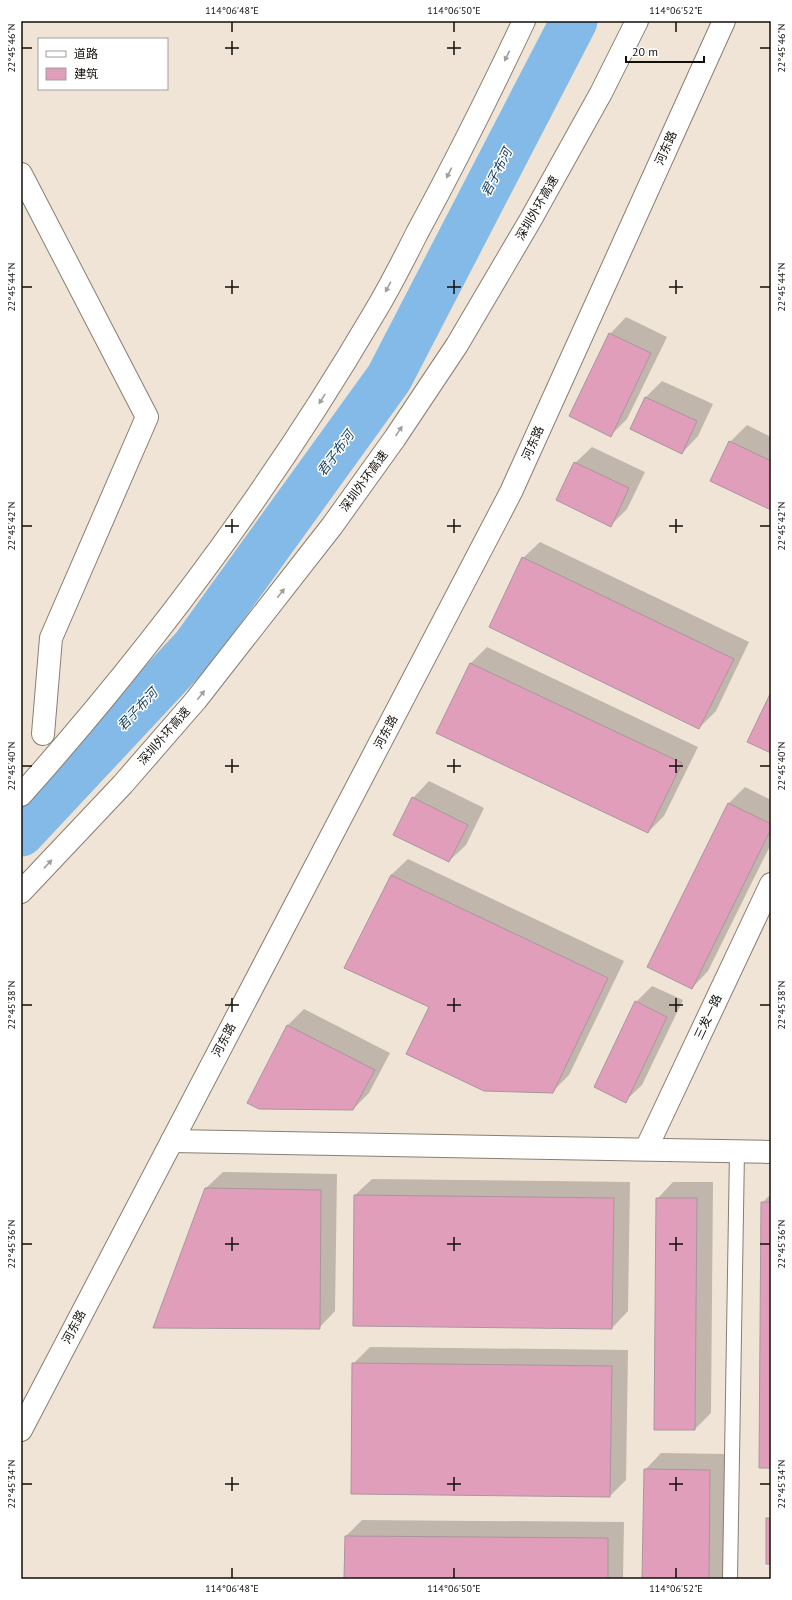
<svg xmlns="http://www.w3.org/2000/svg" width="792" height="1600" font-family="'PT Sans','Noto Sans SC',sans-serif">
	<rect width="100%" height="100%" fill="#f0e4d6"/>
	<!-- shadow -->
	<g fill="#0003">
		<polygon points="626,317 667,337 627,419 611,435 610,334"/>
		<polygon points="662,381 713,404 698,436 682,453 631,429 646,397"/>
		<polygon points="747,425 771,437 771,509 712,480 730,442"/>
		<polygon points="592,447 645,472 627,509 611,525 575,463"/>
		<polygon points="540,542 749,642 716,711 699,728 523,558"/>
		<polygon points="487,647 698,747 664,816 648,832 438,733 471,663"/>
		<polygon points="429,781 484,808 466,845 449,861 413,798"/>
		<polygon points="745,787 771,800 771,844 708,971 692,988 648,967 729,803"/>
		<polygon points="408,859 624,961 569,1075 552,1092 430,1007 391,875"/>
		<polygon points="652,986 683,1000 642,1085 625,1101 636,1002"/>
		<polygon points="304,1009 390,1053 369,1093 353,1109 288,1025"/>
		<polygon points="223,1172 337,1174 335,1311 319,1328 206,1188"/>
		<polygon points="372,1179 630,1182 628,1311 612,1328 355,1195"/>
		<polygon points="673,1182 713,1182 711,1413 695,1429 657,1199"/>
		<polygon points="771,1194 771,1467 762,1203"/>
		<polygon points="370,1347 628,1350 626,1480 610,1496 353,1364"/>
		<polygon points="661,1453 726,1454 725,1579 643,1579 645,1470"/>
		<polygon points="362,1520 624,1522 623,1579 345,1579 346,1536"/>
	</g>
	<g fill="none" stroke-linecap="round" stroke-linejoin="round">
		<!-- river -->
		<polyline stroke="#83bae7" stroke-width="47" points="21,833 195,647 389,378 574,21"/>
	</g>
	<!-- building -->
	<g fill="#e19ebb" stroke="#a8969d">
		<polygon points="609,333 651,353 611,437 569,416"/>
		<polygon points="645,397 697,421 682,454 630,429"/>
		<polygon points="729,441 771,461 771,510 710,481"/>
		<polygon points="574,462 629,488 611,527 556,500"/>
		<polygon points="522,557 734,659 699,729 489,627"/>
		<polygon points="470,663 682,763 648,833 436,733"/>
		<polygon points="771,692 771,753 747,742"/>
		<polygon points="412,797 468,825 449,862 393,835"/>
		<polygon points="728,803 771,824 771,829 692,989 647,967"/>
		<polygon points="391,875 608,978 553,1093 484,1091 406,1054 429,1007 344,968"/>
		<polygon points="635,1001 667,1017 626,1103 594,1087"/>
		<polygon points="287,1025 375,1070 353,1110 259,1109 247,1103"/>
		<polygon points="205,1188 321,1190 320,1329 153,1328"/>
		<polygon points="354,1195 614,1198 612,1329 353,1326"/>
		<polygon points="656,1198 697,1198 695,1430 654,1430"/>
		<polygon points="761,1202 771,1202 771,1468 759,1468"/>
		<polygon points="352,1363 612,1366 610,1497 351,1494"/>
		<polygon points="644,1469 710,1470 709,1579 642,1579"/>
		<rect x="766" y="1518" width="5" height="46"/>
		<polygon points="345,1536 608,1538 608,1579 344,1579"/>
	</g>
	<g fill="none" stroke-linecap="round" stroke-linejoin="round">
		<!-- service casing -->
		<g stroke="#887e71" stroke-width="16">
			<polyline id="service" points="730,1579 737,1151"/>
		</g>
		<!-- minor casing -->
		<g stroke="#887e71" stroke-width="24">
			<g id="minor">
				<polyline points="21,174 147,417 51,638 43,734"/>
				<polyline points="172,1141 771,1152"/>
				<polyline points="646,1149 771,884"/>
				<polyline points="21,1430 511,492 724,21"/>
			</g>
		</g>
		<!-- motorway casing -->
		<g stroke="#887e71" stroke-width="24">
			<g id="motorway">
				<path d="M21,795C153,647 272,487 373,315C389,289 403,261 417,233C455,163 490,93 524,21"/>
				<polyline points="21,892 123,784 196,700 332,526 395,438 457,345 531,219 601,93 637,21"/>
			</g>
		</g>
		<!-- service -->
		<use href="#service" stroke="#fff" stroke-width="14"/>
		<!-- minor -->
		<use href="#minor" stroke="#fff" stroke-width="22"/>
		<!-- motorway -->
		<use href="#motorway" stroke="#fff" stroke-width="22"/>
	</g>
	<!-- one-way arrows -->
	<defs><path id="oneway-solid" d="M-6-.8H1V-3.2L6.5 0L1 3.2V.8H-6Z"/></defs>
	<g fill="#a09f9d">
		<use href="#oneway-solid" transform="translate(507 56) rotate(116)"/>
		<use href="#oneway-solid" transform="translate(449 173) rotate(117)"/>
		<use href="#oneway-solid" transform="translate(388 287) rotate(118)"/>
		<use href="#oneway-solid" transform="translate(322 399) rotate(122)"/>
		<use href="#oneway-solid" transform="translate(399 431) rotate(-56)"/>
		<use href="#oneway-solid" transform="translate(281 593) rotate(-52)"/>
		<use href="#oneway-solid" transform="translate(201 695) rotate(-51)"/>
		<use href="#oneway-solid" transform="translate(48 864) rotate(-47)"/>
	</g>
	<!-- ticks -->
	<path fill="none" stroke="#120e09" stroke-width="1.5" d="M232,22V32M454,22V32M676,22V32M232,41V55M454,41V55M22,48H32M225,48H239M447,48H461M760,48H770M232,280V294M454,280V294M676,280V294M22,287H32M225,287H239M447,287H461M669,287H683M760,287H770M232,519V533M454,519V533M676,519V533M22,526H32M225,526H239M447,526H461M669,526H683M760,526H770M232,759V773M454,759V773M676,759V773M22,766H32M225,766H239M447,766H461M669,766H683M760,766H770M232,998V1012M454,998V1012M676,998V1012M22,1005H32M225,1005H239M447,1005H461M669,1005H683M760,1005H770M232,1237V1251M454,1237V1251M676,1237V1251M22,1244H32M225,1244H239M447,1244H461M669,1244H683M760,1244H770M232,1477V1491M454,1477V1491M676,1477V1491M22,1484H32M225,1484H239M447,1484H461M669,1484H683M760,1484H770M232,1568V1578M454,1568V1578M676,1568V1578"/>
	<g text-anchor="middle" stroke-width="3" stroke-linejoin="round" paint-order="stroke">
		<!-- street labels -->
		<g font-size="12" fill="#120e09" stroke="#fff">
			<text transform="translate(666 148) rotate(-66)" y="4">河东路</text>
			<text transform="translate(537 208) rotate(-60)" y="4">深圳外环高速</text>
			<text transform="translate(533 443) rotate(-66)" y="4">河东路</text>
			<text transform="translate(364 481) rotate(-54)" y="4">深圳外环高速</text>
			<text transform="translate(386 732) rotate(-62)" y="4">河东路</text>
			<text transform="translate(164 736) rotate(-49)" y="4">深圳外环高速</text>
			<text transform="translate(708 1017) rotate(-65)" y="4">三发一路</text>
			<text transform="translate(224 1040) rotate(-62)" y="4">河东路</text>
			<text transform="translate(74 1327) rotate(-62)" y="4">河东路</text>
		</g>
		<!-- water labels -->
		<g font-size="13" font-style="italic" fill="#194261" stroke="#fff">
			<text transform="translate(496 172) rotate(-63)" y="5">君子布河</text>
			<text transform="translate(335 453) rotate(-54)" y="5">君子布河</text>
			<text transform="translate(137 709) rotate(-47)" y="5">君子布河</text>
		</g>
	</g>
	<!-- border -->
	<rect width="792" height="1600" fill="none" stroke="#ffffff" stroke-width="44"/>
	<!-- legend -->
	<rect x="38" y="38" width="130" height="52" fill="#ffffff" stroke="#a09f9d"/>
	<rect x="46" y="51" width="20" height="6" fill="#ffffff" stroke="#a09f9d"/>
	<text x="74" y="58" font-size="12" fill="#120e09">道路</text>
	<rect x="46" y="68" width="20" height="12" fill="#e19ebb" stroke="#a09f9d"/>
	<text x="74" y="78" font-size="12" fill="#120e09">建筑</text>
	<!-- scale -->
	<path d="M626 56v6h78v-6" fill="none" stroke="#120e09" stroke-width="2"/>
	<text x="632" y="56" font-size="12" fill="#120e09" stroke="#ffffff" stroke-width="3" paint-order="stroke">20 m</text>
	<rect x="22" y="22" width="748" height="1556" fill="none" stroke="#120e09" stroke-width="1.5"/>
	<g font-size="10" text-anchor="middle" fill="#120e09">
		<text x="232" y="14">114°06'48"E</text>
		<text x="454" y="14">114°06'50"E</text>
		<text x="676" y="14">114°06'52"E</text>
		<text transform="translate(11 48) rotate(-90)" y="4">22°45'46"N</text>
		<text transform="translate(781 48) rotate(-90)" y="4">22°45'46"N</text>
		<text transform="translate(11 287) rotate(-90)" y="4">22°45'44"N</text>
		<text transform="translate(781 287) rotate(-90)" y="4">22°45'44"N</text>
		<text transform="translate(11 526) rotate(-90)" y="4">22°45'42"N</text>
		<text transform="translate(781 526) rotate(-90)" y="4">22°45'42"N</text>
		<text transform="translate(11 766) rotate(-90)" y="4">22°45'40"N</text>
		<text transform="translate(781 766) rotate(-90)" y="4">22°45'40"N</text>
		<text transform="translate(11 1005) rotate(-90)" y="4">22°45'38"N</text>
		<text transform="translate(781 1005) rotate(-90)" y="4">22°45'38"N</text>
		<text transform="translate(11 1244) rotate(-90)" y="4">22°45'36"N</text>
		<text transform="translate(781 1244) rotate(-90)" y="4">22°45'36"N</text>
		<text transform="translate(11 1484) rotate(-90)" y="4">22°45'34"N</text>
		<text transform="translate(781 1484) rotate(-90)" y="4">22°45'34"N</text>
		<text x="232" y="1592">114°06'48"E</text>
		<text x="454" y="1592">114°06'50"E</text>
		<text x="676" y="1592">114°06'52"E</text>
	</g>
</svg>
